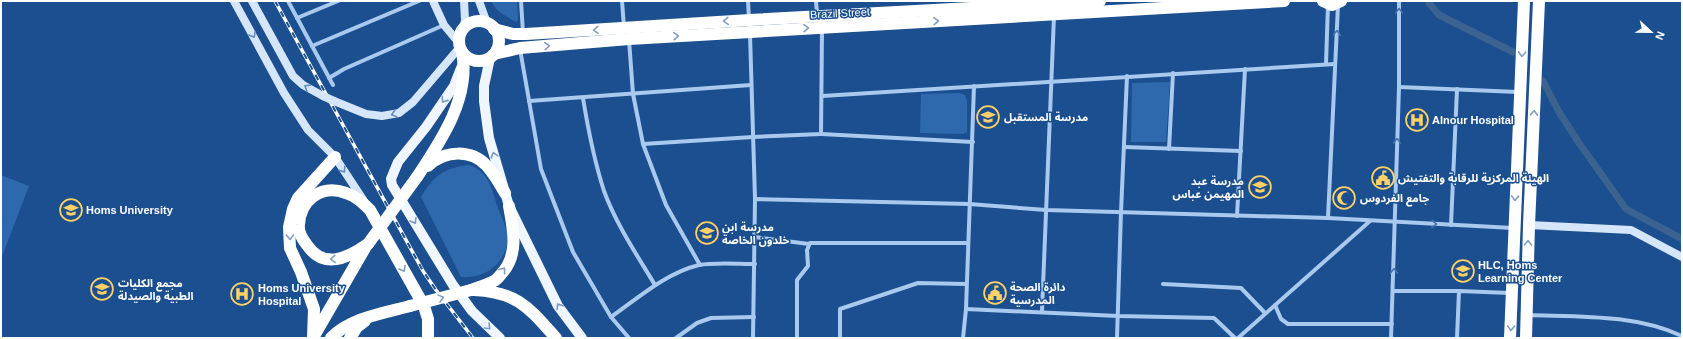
<svg xmlns="http://www.w3.org/2000/svg" width="1683" height="339" font-family="Arial,'Noto Sans Arabic',sans-serif">
	<rect width="100%" height="100%" fill="#1b4f8f"/>
	<!-- green -->
	<g fill="#2e69ad">
		<path d="M491,1H517L518,20L516,22C506,16 496,12 491,1Z"/>
		<polygon points="1170,82 1166,142 1131,142 1132,83"/>
		<polygon points="959,93 965,95 967,101 967,132 963,134 920,133 921,94"/>
		<path d="M469,165C489,171 492,190 498,208C501,216 509,232 508,240C505,265 484,279 461,277L421,197C434,175 444,168 469,165Z"/>
		<polygon points="1,175 29,186 1,259"/>
	</g>
	<g fill="none" stroke-linecap="round" stroke-linejoin="round">
		<!-- canal -->
		<g stroke="#3c6290" stroke-width="7">
			<polyline points="1429,3 1439,15 1513,52"/>
			<polyline points="1543,81 1559,112 1579,143 1626,209 1682,239"/>
		</g>
		<!-- street -->
		<g stroke="#a9c9ee" stroke-width="4">
			<polyline points="288,1 333,85"/>
			<polyline points="521,1 523,33"/>
			<polyline points="622,1 624,27"/>
			<polyline points="748,1 749,19"/>
			<polyline points="816,1 817,14"/>
			<polyline points="297,18 338,1"/>
			<polyline points="750,34 755,199"/>
			<polyline points="629,40 633,94 643,144 753,137 821,134 822,29"/>
			<polyline points="312,46 419,1"/>
			<polyline points="520,49 541,169 573,252 611,317 629,338"/>
			<polyline points="1326,64 1328,4"/>
			<polyline points="329,78 344,69 444,25"/>
			<polyline points="1399,87 1518,92"/>
			<polyline points="822,96 1335,64"/>
			<path d="M583,98C588,129 594,160 604,191C616,224 637,255 655,285"/>
			<polyline points="529,101 751,85"/>
			<polyline points="821,134 973,142"/>
			<polyline points="643,144 666,205 700,265"/>
			<polyline points="1124,147 1241,151"/>
			<polyline points="1169,149 1173,73"/>
			<polyline points="1237,216 1245,69"/>
			<polyline points="1328,218 1338,5"/>
			<polyline points="1451,225 1457,89"/>
			<polyline points="755,237 809,244"/>
			<polyline points="1163,284 1241,288 1265,313"/>
			<polyline points="1393,291 1459,291"/>
			<polyline points="1275,305 1281,319 1288,324 1392,324"/>
			<polyline points="966,309 1118,316 1214,318 1235,338"/>
			<polyline points="1042,311 1054,16"/>
			<path d="M1527,315C1579,317 1634,314 1682,336"/>
			<path d="M611,317C638,298 666,273 699,265C714,262 739,264 755,264"/>
			<polyline points="676,338 697,323 711,318 754,317"/>
			<polyline points="753,338 755,199 969,204 1046,210 1328,218 1513,228"/>
			<polyline points="797,338 797,280 808,266 807,250 810,243 968,243"/>
			<polyline points="840,338 840,309 918,283 966,284"/>
			<polyline points="963,338 966,309 974,86"/>
			<polyline points="1117,338 1121,212 1127,76"/>
			<polyline points="1238,338 1370,221"/>
			<polyline points="1391,338 1399,87 1399,1"/>
			<polyline points="1457,338 1459,291 1510,293"/>
		</g>
		<!-- secondary -->
		<g stroke="#d6e6fa" stroke-width="8">
			<polyline points="234,1 284,93 308,130 335,157 364,201"/>
			<polyline points="252,1 293,76 303,85 323,96"/>
			<polyline points="433,1 444,25 459,43"/>
			<polyline points="479,1 487,23"/>
			<polyline points="463,30 465,20 464,1"/>
			<polyline points="334,101 366,114 382,116 399,113 413,102 460,47"/>
			<polyline points="1529,225 1631,230 1682,257"/>
		</g>
		<!-- primary -->
		<g stroke="#f0f6ff" stroke-width="10">
			<polyline points="490,58 484,86 484,101 489,138 509,206 558,306 582,338"/>
			<polyline points="461,68 454,86 426,127 398,162 391,179 392,185 453,285 472,311 500,338"/>
		</g>
		<!-- highway -->
		<g stroke="#fff" stroke-width="12">
			<polyline points="1323,1 1332,5 1341,1"/>
			<circle cx="479" cy="41" r="20"/>
			<polyline points="494,29 513,34 526,34 750,20 1100,1"/>
			<polyline points="494,54 520,48 629,39 1284,1"/>
			<path d="M428,166C445,150 471,149 487,166C494,174 500,184 505,193"/>
			<path d="M417,177C441,141 471,97 462,52"/>
			<path d="M368,244C348,258 324,270 307,245C303,240 298,232 299,225C300,200 321,184 346,193C356,196 363,203 370,210L424,306L428,319V338"/>
			<path d="M471,290C479,287 487,285 494,281C498,279 500,275 503,272C519,253 513,228 509,206"/>
			<path d="M474,290C518,292 529,308 556,338"/>
			<polyline points="314,336 365,248"/>
			<polyline points="313,338 314,309 301,272 290,248 289,227 293,209 298,198 335,157"/>
			<path d="M331,338C350,318 384,313 410,306"/>
			<polyline points="350,338 357,327 365,321"/>
			<polyline points="1510,338 1524,1"/>
			<polyline points="1526,338 1529,225 1539,1"/>
		</g>
		<!-- rail casing -->
		<g stroke="#fff" stroke-width="3.5">
			<polyline id="rail" points="275,1 423,271 436,290 473,338"/>
		</g>
		<!-- rail -->
		<use href="#rail" stroke="#1b4f8f" stroke-width="2" stroke-dasharray="6" stroke-linecap="butt"/>
		<!-- secondary-bridge -->
		<polyline stroke="#d6e6fa" stroke-width="8" points="323,96 334,101"/>
		<!-- highway-bridge -->
		<g stroke="#fff" stroke-width="12">
			<polyline points="368,244 417,177"/>
			<polyline points="410,306 471,290"/>
		</g>
	</g>
	<!-- one-way arrows -->
	<defs><path id="oneway-chevron" d="M-2-3.5L2.5 0L-2 3.5" fill="none" stroke-width="1.6" stroke-linecap="round" stroke-linejoin="round"/></defs>
	<g stroke="#4674ac">
		<use href="#oneway-chevron" transform="translate(1399 11) rotate(-90)"/>
		<use href="#oneway-chevron" transform="translate(1337 33) rotate(-87)"/>
		<use href="#oneway-chevron" transform="translate(1397 141) rotate(-88)"/>
		<use href="#oneway-chevron" transform="translate(1434 224) rotate(3)"/>
		<use href="#oneway-chevron" transform="translate(1394 271) rotate(-88)"/>
	</g>
	<g stroke="#829ec1">
		<use href="#oneway-chevron" transform="translate(726 21) rotate(176)"/>
		<use href="#oneway-chevron" transform="translate(936 21) rotate(-3)"/>
		<use href="#oneway-chevron" transform="translate(806 28) rotate(-3)"/>
		<use href="#oneway-chevron" transform="translate(596 30) rotate(176)"/>
		<use href="#oneway-chevron" transform="translate(676 36) rotate(-4)"/>
		<use href="#oneway-chevron" transform="translate(547 46) rotate(-5)"/>
		<use href="#oneway-chevron" transform="translate(1522 54) rotate(93)"/>
		<use href="#oneway-chevron" transform="translate(1534 113) rotate(-87)"/>
		<use href="#oneway-chevron" transform="translate(1515 198) rotate(92)"/>
		<use href="#oneway-chevron" transform="translate(290 237) rotate(88)"/>
		<use href="#oneway-chevron" transform="translate(1528 243) rotate(-89)"/>
		<use href="#oneway-chevron" transform="translate(333 259) rotate(178)"/>
		<use href="#oneway-chevron" transform="translate(403 269) rotate(60)"/>
		<use href="#oneway-chevron" transform="translate(503 270) rotate(-53)"/>
		<use href="#oneway-chevron" transform="translate(441 298) rotate(-15)"/>
		<use href="#oneway-chevron" transform="translate(1511 328) rotate(92)"/>
	</g>
	<g stroke="#668bba">
		<use href="#oneway-chevron" transform="translate(253 35) rotate(61)"/>
		<use href="#oneway-chevron" transform="translate(307 87) rotate(-148)"/>
		<use href="#oneway-chevron" transform="translate(394 114) rotate(165)"/>
		<use href="#oneway-chevron" transform="translate(343 170) rotate(56)"/>
	</g>
	<g stroke="#7b9ac1">
		<use href="#oneway-chevron" transform="translate(444 100) rotate(125)"/>
		<use href="#oneway-chevron" transform="translate(494 155) rotate(-106)"/>
		<use href="#oneway-chevron" transform="translate(414 221) rotate(59)"/>
		<use href="#oneway-chevron" transform="translate(559 306) rotate(-122)"/>
		<use href="#oneway-chevron" transform="translate(488 327) rotate(45)"/>
	</g>
	<!-- icons -->
	<defs>
		<g id="school-ring" transform="scale(1.15)"><circle r="9.5" fill="#1b4f8f" stroke="#ffd166" stroke-width="1.5"/><path d="M0-5L7-2L0 1L-7-2ZM-4 1L0 2.5L4 1V4Q0 6-4 4Z" fill="#ffd166"/></g>
		<g id="hospital-ring" transform="scale(1.15)"><circle r="9.5" fill="#1b4f8f" stroke="#ffd166" stroke-width="1.5"/><path d="M-5-5h3v3.5h4V-5h3V5h-3V1.5h-4V5h-3Z" fill="#ffd166"/></g>
		<g id="civic-ring" transform="scale(1.15)"><circle r="9.5" fill="#1b4f8f" stroke="#ffd166" stroke-width="1.5"/><path d="M-.6-6.5H3V-4.5H.6V-3L4-1V1h2V6H-6V1h2V-1L-.6-3ZM-1.2 2.5V6h2.4V2.5Z" fill="#ffd166"/></g>
		<g id="mosque-ring" transform="scale(1.15)"><circle r="9.5" fill="#1b4f8f" stroke="#ffd166" stroke-width="1.5"/><path d="M3.5-4.9A6 6 0 1 0 3.5 4.9A5 5 0 1 1 3.5-4.9Z" fill="#ffd166"/></g>
		<g id="university-ring" transform="scale(1.15)"><circle r="9.5" fill="#1b4f8f" stroke="#ffd166" stroke-width="1.5"/><path d="M0-5L7-2L0 1L-7-2ZM-4 1L0 2.5L4 1V4Q0 6-4 4Z" fill="#ffd166"/></g>
	</defs>
	<g fill-rule="evenodd">
		<use href="#school-ring" x="988" y="117"/>
		<use href="#hospital-ring" x="1417" y="120"/>
		<use href="#civic-ring" x="1383" y="178"/>
		<use href="#school-ring" x="1260" y="187"/>
		<use href="#mosque-ring" x="1344" y="198"/>
		<use href="#university-ring" x="71" y="210"/>
		<use href="#school-ring" x="707" y="233"/>
		<use href="#school-ring" x="1463" y="271"/>
		<use href="#university-ring" x="102" y="289"/>
		<use href="#civic-ring" x="995" y="293"/>
		<use href="#hospital-ring" x="242" y="294"/>
	</g>
	<g text-anchor="middle" stroke-width="3" stroke-linejoin="round" paint-order="stroke">
		<!-- street labels -->
		<g font-size="11" fill="#fff" stroke="#1b4f8f">
			<text transform="translate(840 13) rotate(-3)" y="4">Brazil Street</text>
		</g>
		<!-- poi labels -->
		<g font-size="11" font-weight="bold" fill="#fff" stroke="#1b4f8f" text-anchor="start">
			<text x="1004" y="121">مدرسة المستقبل</text>
			<text x="1432" y="124">Alnour Hospital</text>
			<text x="1398" y="182">الهيئة المركزية للرقابة والتفتيش</text>
			<text x="1244" y="185" text-anchor="end">مدرسة عبد<tspan x="1244" dy="13">المهيمن عباس</tspan></text>
			<text x="1360" y="202">جامع الفردوس</text>
			<text x="86" y="214">Homs University</text>
			<text x="722" y="231">مدرسة ابن<tspan x="722" dy="13">خلدون الخاصة</tspan></text>
			<text x="1478" y="269">HLC, Homs<tspan x="1478" dy="13">Learning Center</tspan></text>
			<text x="118" y="287">مجمع الكليات<tspan x="118" dy="13">الطبية والصيدلة</tspan></text>
			<text x="1010" y="291">دائرة الصحة<tspan x="1010" dy="13">المدرسية</tspan></text>
			<text x="258" y="292">Homs University<tspan x="258" dy="13">Hospital</tspan></text>
		</g>
	</g>
	<!-- border -->
	<rect width="1683" height="339" fill="none" stroke="#ffffff" stroke-width="4"/>
	<!-- north arrow -->
	<g transform="translate(1651 32) rotate(112)" stroke="#1b4f8f" stroke-width="3" paint-order="stroke">
	<path d="M0-3L7 15L0 10L-7 15Z" fill="#ffffff"/>
	<text y="-6" font-size="11" font-weight="bold" text-anchor="middle" fill="#ffffff">N</text>
	</g>
</svg>
